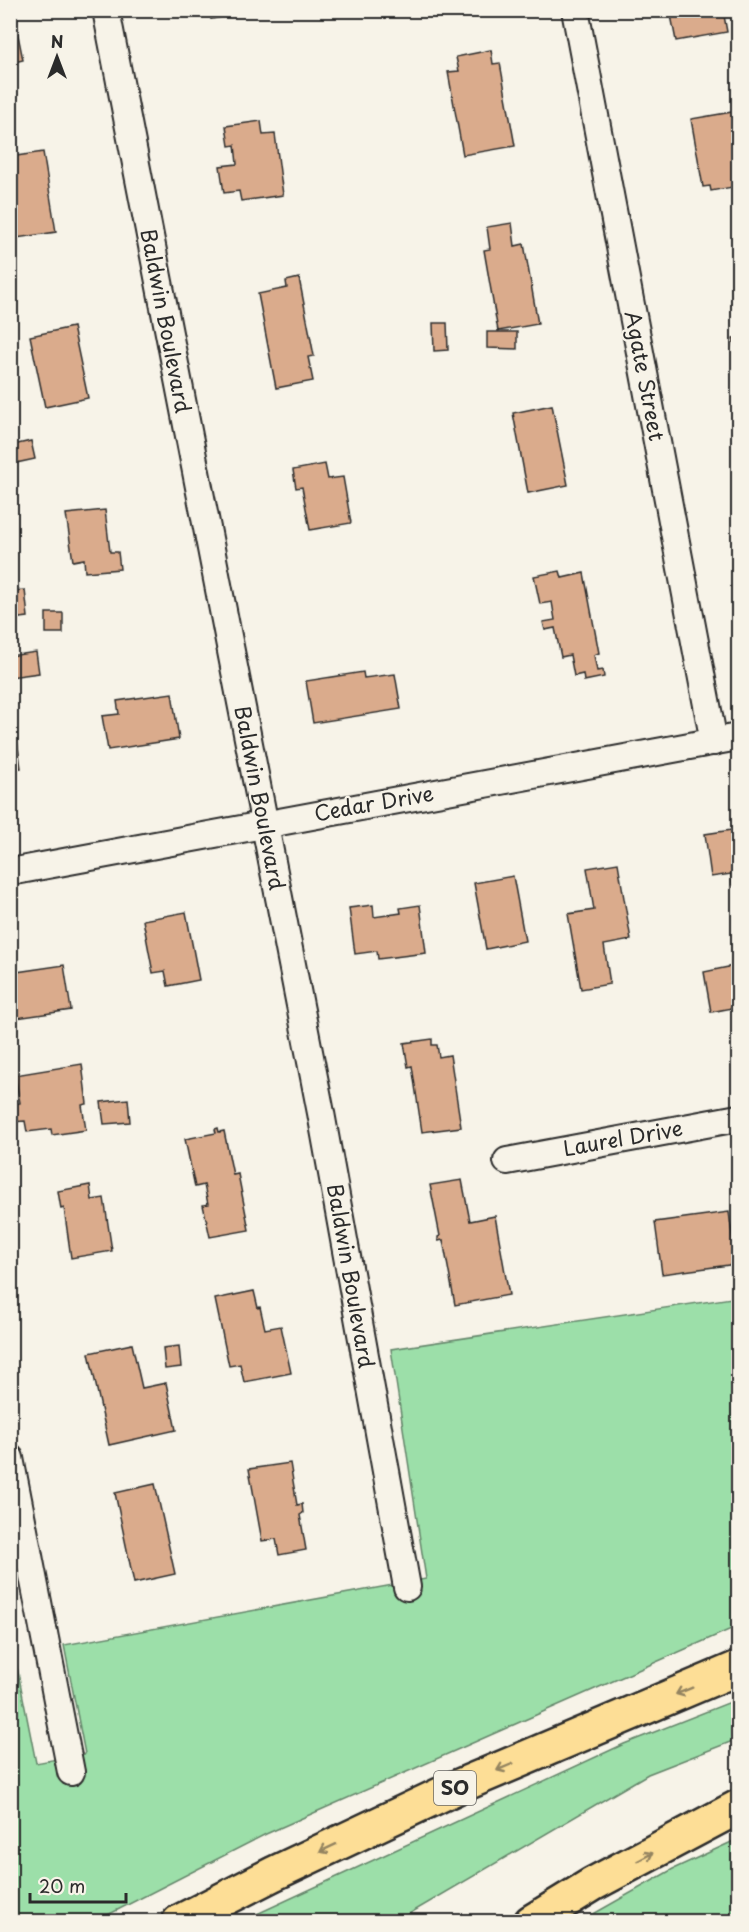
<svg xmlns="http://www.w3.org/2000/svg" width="749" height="1932" font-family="'Playpen Sans',sans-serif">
	<rect width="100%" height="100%" fill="#f7f3e8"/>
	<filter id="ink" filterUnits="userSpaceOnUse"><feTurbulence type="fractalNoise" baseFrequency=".0167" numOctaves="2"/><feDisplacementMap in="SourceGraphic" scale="12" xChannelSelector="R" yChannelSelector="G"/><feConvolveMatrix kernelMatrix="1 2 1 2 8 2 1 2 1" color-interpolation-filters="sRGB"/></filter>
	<g filter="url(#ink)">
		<!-- green -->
		<g fill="#9cdfa9" stroke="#64856a" stroke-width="1.5">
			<polygon points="738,1297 738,1626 266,1834 96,1921 11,1921 10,1632 36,1763 85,1754 64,1645 426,1579 391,1349"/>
			<polygon points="738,1699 738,1739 648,1774 397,1921 242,1921 624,1744"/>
			<polygon points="738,1839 738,1921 581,1921 673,1869"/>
		</g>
		<!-- building -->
		<g fill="#daab8c" stroke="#2b2b2b" stroke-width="1.5">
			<polygon points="10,10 13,10 23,60 10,63"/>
			<polygon points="210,10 250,10 250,12 211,19"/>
			<polygon points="670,10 723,10 727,32 676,41"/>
			<polygon points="491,50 493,64 500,63 515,146 463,155 448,72 459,71 456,57"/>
			<polygon points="738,111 738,186 711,191 710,186 703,187 691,119"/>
			<polygon points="261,121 263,135 275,134 283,195 241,201 239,191 224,193 220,166 237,164 235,145 229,146 226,126"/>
			<polygon points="43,152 56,232 10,239 10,157"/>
			<polygon points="512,223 515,246 524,244 538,324 498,331 484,250 490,249 487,227"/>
			<polygon points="299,278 314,356 308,357 313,381 276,388 258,294 287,288 286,281"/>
			<polygon points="433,323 447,323 448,350 434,351"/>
			<polygon points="73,327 88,398 45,407 30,336"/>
			<polygon points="487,332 517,332 517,349 487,348"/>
			<polygon points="738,337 738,369 733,338"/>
			<polygon points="552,405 568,485 528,493 513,413"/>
			<polygon points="31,441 35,459 16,463 13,445"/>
			<polygon points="325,464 328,479 343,477 351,523 310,530 302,487 296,488 293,470"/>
			<polygon points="105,510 110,552 118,552 120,569 85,572 84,559 73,561 66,514"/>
			<polygon points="560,571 562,578 584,573 599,653 594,655 597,671 603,670 604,677 584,681 583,674 574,676 570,655 561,657 555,628 545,630 543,622 555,620 552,602 540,604 534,576"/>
			<polygon points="25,590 28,617 12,619 10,591"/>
			<rect x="46" y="613" width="17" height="20"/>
			<polygon points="36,652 39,673 10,677 10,656"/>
			<polygon points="363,672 364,678 395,674 401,709 313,723 306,681"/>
			<polygon points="172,693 179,739 108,750 102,716 119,714 117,701"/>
			<polygon points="10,725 15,725 21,768 10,769"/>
			<polygon points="738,829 738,886 733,887 731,874 711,877 705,834"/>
			<polygon points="618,863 631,940 604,945 610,984 581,989 568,914 594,910 587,868"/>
			<polygon points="513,876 525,941 486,949 474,883"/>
			<polygon points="373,905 374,917 401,913 400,908 420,905 426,953 378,959 377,951 355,954 349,908"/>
			<polygon points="186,912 199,980 168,986 165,971 153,973 143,920"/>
			<polygon points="64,965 71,1010 10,1019 10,973"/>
			<polygon points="738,965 738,1015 737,1007 711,1012 704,972"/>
			<polygon points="432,1039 432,1045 437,1045 439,1057 450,1055 461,1127 422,1132 412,1066 408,1067 404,1043"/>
			<polygon points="82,1064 87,1104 82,1105 86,1130 52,1135 51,1129 27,1132 25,1121 11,1122 10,1105 20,1103 15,1075"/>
			<polygon points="128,1099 130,1122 104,1124 101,1102"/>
			<polygon points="218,1128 219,1132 224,1131 233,1175 238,1174 249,1230 210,1237 203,1205 208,1204 204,1185 195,1187 185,1139 216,1133 215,1129"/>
			<polygon points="462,1180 470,1221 495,1216 509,1295 455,1305 443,1240 438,1241 438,1237 440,1236 430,1185"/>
			<polygon points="90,1185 92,1200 104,1198 112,1251 71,1258 64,1208 61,1209 58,1191"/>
			<polygon points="729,1212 736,1264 662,1274 655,1222"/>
			<polygon points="254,1291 258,1308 260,1307 265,1329 281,1326 291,1373 244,1382 240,1364 229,1366 215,1299"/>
			<polygon points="132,1344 142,1388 166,1383 176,1430 109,1445 89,1353"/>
			<polygon points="179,1346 181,1367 165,1369 163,1348"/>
			<polygon points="290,1463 297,1505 302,1504 303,1513 300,1515 306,1550 279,1555 276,1539 262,1541 249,1469"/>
			<polygon points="155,1484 175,1574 134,1583 115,1493"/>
		</g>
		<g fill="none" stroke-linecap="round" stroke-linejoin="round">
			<!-- street casing -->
			<g stroke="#2b2b2b" stroke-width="30">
				<g id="street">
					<polyline points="106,10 321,1113 407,1587"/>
					<polyline points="575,10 714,742"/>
					<polyline points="10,872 738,737"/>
					<polyline points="507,1161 738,1118"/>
					<polyline points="10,1458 71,1772"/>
				</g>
			</g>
			<!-- highway casing -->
			<g stroke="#2b2b2b" stroke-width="38">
				<g id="highway">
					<polyline points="179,1922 273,1874 457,1787 738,1668"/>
					<polyline points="531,1922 593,1884 738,1807"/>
				</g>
			</g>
			<!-- street -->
			<use href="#street" stroke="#f7f3e8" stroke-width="26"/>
			<!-- highway -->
			<use href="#highway" stroke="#fdde96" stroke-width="33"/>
		</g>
		<!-- one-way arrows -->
		<defs><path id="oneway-shaft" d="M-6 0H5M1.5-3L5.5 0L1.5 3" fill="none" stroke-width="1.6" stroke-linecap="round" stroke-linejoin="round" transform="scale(1.5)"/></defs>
		<g stroke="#948460">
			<use href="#oneway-shaft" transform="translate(684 1691) rotate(158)"/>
			<use href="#oneway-shaft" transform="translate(505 1767) rotate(157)"/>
			<use href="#oneway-shaft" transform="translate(328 1848) rotate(155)"/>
			<use href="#oneway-shaft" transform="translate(645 1857) rotate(-28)"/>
		</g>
	</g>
	<g text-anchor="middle" stroke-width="4.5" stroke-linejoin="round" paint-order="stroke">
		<!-- shield labels -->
		<rect fill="#f7f3e8" stroke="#686764" stroke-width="1.5" x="434" y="1771" width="42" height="34" rx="4.5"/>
		<g font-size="20" font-weight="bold" fill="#2b2b2b">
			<text x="455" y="1795">SO</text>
		</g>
		<!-- street labels -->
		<g font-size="21" fill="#2b2b2b" stroke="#f7f3e8">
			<text transform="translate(165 321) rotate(79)" y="7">Baldwin Boulevard</text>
			<text transform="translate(644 376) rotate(79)" y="7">Agate Street</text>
			<text transform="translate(259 798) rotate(79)" y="7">Baldwin Boulevard</text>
			<text transform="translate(374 804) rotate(-10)" y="7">Cedar Drive</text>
			<text transform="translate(623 1139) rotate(-10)" y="7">Laurel Drive</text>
			<text transform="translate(350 1276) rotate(80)" y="7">Baldwin Boulevard</text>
		</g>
	</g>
	<!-- margin -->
	<rect width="749" height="1932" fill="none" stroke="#f7f3e8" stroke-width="36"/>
	<rect x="18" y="18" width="713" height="1896" fill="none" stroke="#2b2b2b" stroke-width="2" filter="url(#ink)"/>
	<!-- north arrow -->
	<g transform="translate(57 57)" stroke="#f7f3e8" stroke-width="4.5" paint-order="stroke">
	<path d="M0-4.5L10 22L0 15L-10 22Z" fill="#2b2b2b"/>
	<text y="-9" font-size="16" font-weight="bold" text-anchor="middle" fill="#2b2b2b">N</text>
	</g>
	<!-- scale -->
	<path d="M30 1893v9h96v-9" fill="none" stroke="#2b2b2b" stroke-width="3"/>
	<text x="39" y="1893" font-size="18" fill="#2b2b2b" stroke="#f7f3e8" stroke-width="4.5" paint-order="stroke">20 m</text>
</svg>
